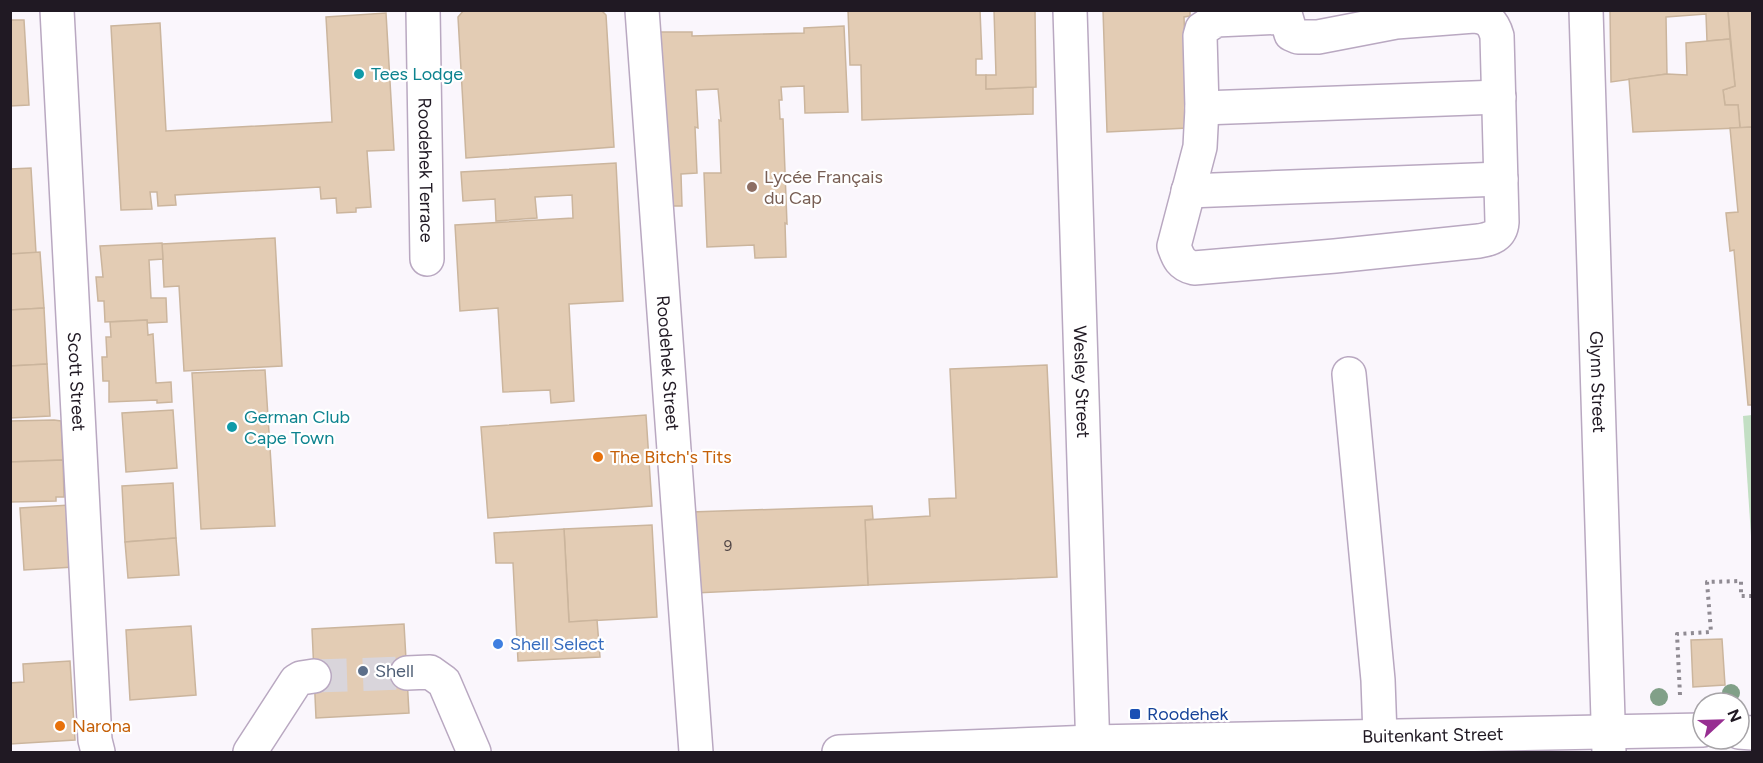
<svg xmlns="http://www.w3.org/2000/svg" width="1763" height="763" font-family="Figtree,sans-serif">
	<rect width="100%" height="100%" fill="#faf6fc"/>
	<!-- green -->
	<polygon fill="#c3dfc4" points="1752,415 1752,551 1743,416"/>
	<!-- building -->
	<g fill="#e3ccb4" stroke="#cbb59d" stroke-width="1.5">
		<polygon points="464,10 601,10 606,15 614,147 466,158 458,17"/>
		<polygon points="848,10 980,10 982,59 976,59 976,75 986,75 986,89 1033,87 1033,114 862,120 861,65 850,65"/>
		<polygon points="994,10 1035,10 1036,87 986,89 986,75 996,75"/>
		<polygon points="1103,10 1190,10 1190,16 1184,17 1188,128 1107,132"/>
		<polygon points="1610,10 1728,10 1730,39 1707,41 1706,14 1666,17 1667,74 1611,82"/>
		<polygon points="1728,10 1752,10 1752,127 1740,128 1738,105 1725,105 1723,90 1735,86"/>
		<polygon points="386,13 394,150 367,151 371,207 356,208 356,212 337,213 336,198 321,199 320,187 175,195 176,205 158,206 157,192 150,192 152,209 121,210 111,26 160,23 166,131 332,122 326,17"/>
		<polygon points="10,20 24,20 29,105 10,106"/>
		<polygon points="844,26 848,112 805,113 804,86 781,87 782,100 779,100 780,119 783,119 787,224 785,223 786,257 755,258 754,245 707,247 704,173 721,173 719,120 721,121 718,89 696,90 698,128 695,127 697,173 681,174 682,206 671,206 660,32 692,32 692,36 804,33 804,28"/>
		<polygon points="1730,39 1735,86 1723,90 1725,105 1738,105 1740,128 1633,132 1629,79 1667,74 1687,75 1686,43"/>
		<polygon points="1752,127 1752,405 1748,405 1734,250 1730,251 1726,213 1738,212 1730,128"/>
		<polygon points="616,163 623,301 569,304 574,401 551,403 550,390 503,392 498,308 460,311 455,225 573,218 572,195 535,197 537,218 496,221 495,199 463,201 461,172"/>
		<polygon points="31,168 36,253 10,254 10,169"/>
		<polygon points="275,238 282,366 184,371 179,286 164,287 162,244"/>
		<polygon points="162,243 163,259 149,260 151,298 166,298 167,322 147,323 147,320 105,322 104,301 98,301 96,277 103,277 100,246"/>
		<polygon points="40,252 44,308 10,310 10,254"/>
		<polygon points="44,308 47,364 10,366 10,310"/>
		<polygon points="147,320 148,335 153,334 156,383 171,382 172,402 157,403 157,400 109,402 109,381 103,381 102,357 107,357 106,337 111,337 110,322"/>
		<polygon points="47,364 50,416 10,418 10,366"/>
		<polygon points="1047,365 1057,577 868,585 865,520 930,516 929,499 956,498 950,369"/>
		<polygon points="265,370 275,526 201,529 192,373"/>
		<polygon points="173,410 177,468 126,472 122,413"/>
		<polygon points="646,415 652,506 488,518 481,427"/>
		<polygon points="54,420 61,421 63,460 10,462 10,421"/>
		<polygon points="63,460 64,497 56,497 56,501 10,502 10,462"/>
		<polygon points="173,483 176,538 125,542 122,486"/>
		<polygon points="70,505 74,567 24,570 20,508"/>
		<polygon points="872,506 873,519 865,520 868,585 695,593 691,512"/>
		<polygon points="652,525 657,617 569,622 564,529"/>
		<polygon points="564,529 569,622 597,620 600,657 518,661 513,563 496,563 494,533"/>
		<polygon points="176,538 179,575 128,578 125,542"/>
		<polygon points="404,624 409,713 316,718 312,629"/>
		<polygon points="191,626 196,695 130,700 126,630"/>
		<polygon points="1722,639 1725,685 1693,687 1691,640"/>
		<polygon points="70,661 75,740 10,744 10,683 24,682 23,664"/>
	</g>
	<g fill="none" stroke-linecap="round" stroke-linejoin="round">
		<!-- minor-tunnel -->
		<polyline stroke="#d9d5db" stroke-width="33" stroke-dasharray="33 16" stroke-linecap="butt" points="314,676 407,673"/>
		<!-- minor casing -->
		<g stroke="#b9a8c1" stroke-width="36">
			<g id="minor">
				<path id="s1" d="M57,10L95,740L98,752"/>
				<path id="s2" d="M423,10L427,259"/>
				<path id="s3" d="M642,10L696,752"/>
				<path id="s4" d="M1070,10L1093,752"/>
				<path d="M1284,10L1291,34L1298,37H1318L1396,22L1474,16C1488,18 1493,22 1497,36L1502,222C1501,236 1491,239 1479,241L1335,256L1194,268C1181,265 1178,258 1174,246L1200,147L1202,108L1200,36L1202,29L1216,20L1285,17"/>
				<path id="s5" d="M1586,10L1609,752"/>
				<polyline points="1202,108 1499,97"/>
				<polyline points="1188,191 1501,179"/>
				<polyline points="1349,374 1378,680 1380,736"/>
				<polyline points="407,673 430,672 444,682 474,752"/>
				<polyline points="1739,732 1752,733"/>
				<polyline points="250,752 296,681 301,678 314,676"/>
				<path id="s6" d="M839,752L1092,742L1703,730"/>
			</g>
		</g>
		<!-- path -->
		<polyline stroke="#908b93" stroke-width="4" stroke-dasharray="3 4.5" stroke-linecap="butt" points="1680,695 1677,634 1711,632 1707,582 1741,581 1741,596 1752,596"/>
		<!-- minor -->
		<use href="#minor" stroke="#fff" stroke-width="33"/>
	</g>
	<!-- trees -->
	<g fill="#81a088">
		<circle cx="1731" cy="693" r="9"/>
		<circle cx="1659" cy="697" r="9"/>
	</g>
	<!-- markers -->
	<g fill="#0f9aa8" stroke="#fff" stroke-width="2">
		<circle cx="359" cy="74" r="6"/>
		<circle cx="232" cy="427" r="6"/>
	</g>
	<circle fill="#8d6e63" stroke="#fff" stroke-width="2" cx="752" cy="187" r="6"/>
	<g fill="#e8710a" stroke="#fff" stroke-width="2">
		<circle cx="598" cy="457" r="6"/>
		<circle cx="60" cy="726" r="6"/>
	</g>
	<circle fill="#3f7fe0" stroke="#fff" stroke-width="2" cx="498" cy="644" r="6"/>
	<circle fill="#5c6f8a" stroke="#fff" stroke-width="2" cx="363" cy="671" r="6"/>
	<rect fill="#1a4fb4" stroke="#fff" stroke-width="2" x="1129" y="708" width="12" height="12" rx="3"/>
	<g text-anchor="middle" stroke-width="4.5" stroke-linejoin="round" paint-order="stroke">
		<!-- number labels -->
		<g font-size="15" fill="#514647">
			<text x="728" y="551">9</text>
		</g>
		<!-- culture labels -->
		<g font-size="18" fill="#0d838f" stroke="#fff" text-anchor="start">
			<text x="371" y="80">Tees Lodge</text>
			<text x="244" y="423">German Club<tspan x="244" dy="21">Cape Town</tspan></text>
		</g>
		<!-- street labels -->
		<g font-size="18" fill="#201923" stroke="#fff">
			<text dy="6" stroke="none"><textPath href="#s2" startOffset="160">Roodehek Terrace</textPath></text>
			<text dy="6" stroke="none"><textPath href="#s3" startOffset="354">Roodehek Street</textPath></text>
			<text dy="6" stroke="none"><textPath href="#s1" startOffset="372">Scott Street</textPath></text>
			<text dy="6" stroke="none"><textPath href="#s4" startOffset="372">Wesley Street</textPath></text>
			<text dy="6" stroke="none"><textPath href="#s5" startOffset="372">Glynn Street</textPath></text>
			<text dy="6" stroke="none"><textPath href="#s6" startOffset="594">Buitenkant Street</textPath></text>
		</g>
		<!-- education labels -->
		<g font-size="18" fill="#785e54" stroke="#fff" text-anchor="start">
			<text x="764" y="183">Lycée Français<tspan x="764" dy="21">du Cap</tspan></text>
		</g>
		<!-- food labels -->
		<g font-size="18" fill="#c56008" stroke="#fff" text-anchor="start">
			<text x="610" y="463">The Bitch's Tits</text>
			<text x="72" y="732">Narona</text>
		</g>
		<!-- shop labels -->
		<g font-size="18" fill="#366cbe" stroke="#fff" text-anchor="start">
			<text x="510" y="650">Shell Select</text>
		</g>
		<!-- service labels -->
		<g font-size="18" fill="#4e5e75" stroke="#fff" text-anchor="start">
			<text x="375" y="677">Shell</text>
		</g>
		<!-- transit labels -->
		<g font-size="18" fill="#164399" stroke="#fff" text-anchor="start">
			<text x="1147" y="720">Roodehek</text>
		</g>
	</g>
	<!-- border -->
	<rect width="1763" height="763" fill="none" stroke="#201923" stroke-width="24"/>
	<!-- north arrow -->
	<g transform="translate(1721 721) rotate(68)"><circle r="28" fill="#ffffff" stroke="#a6a3a7" stroke-width="1.5"/>
	<path d="M0-4.5L10 22L0 15L-10 22Z" fill="#972e91"/>
	<text y="-9" font-size="16" font-weight="bold" text-anchor="middle" fill="#201923">N</text>
	</g>
</svg>
